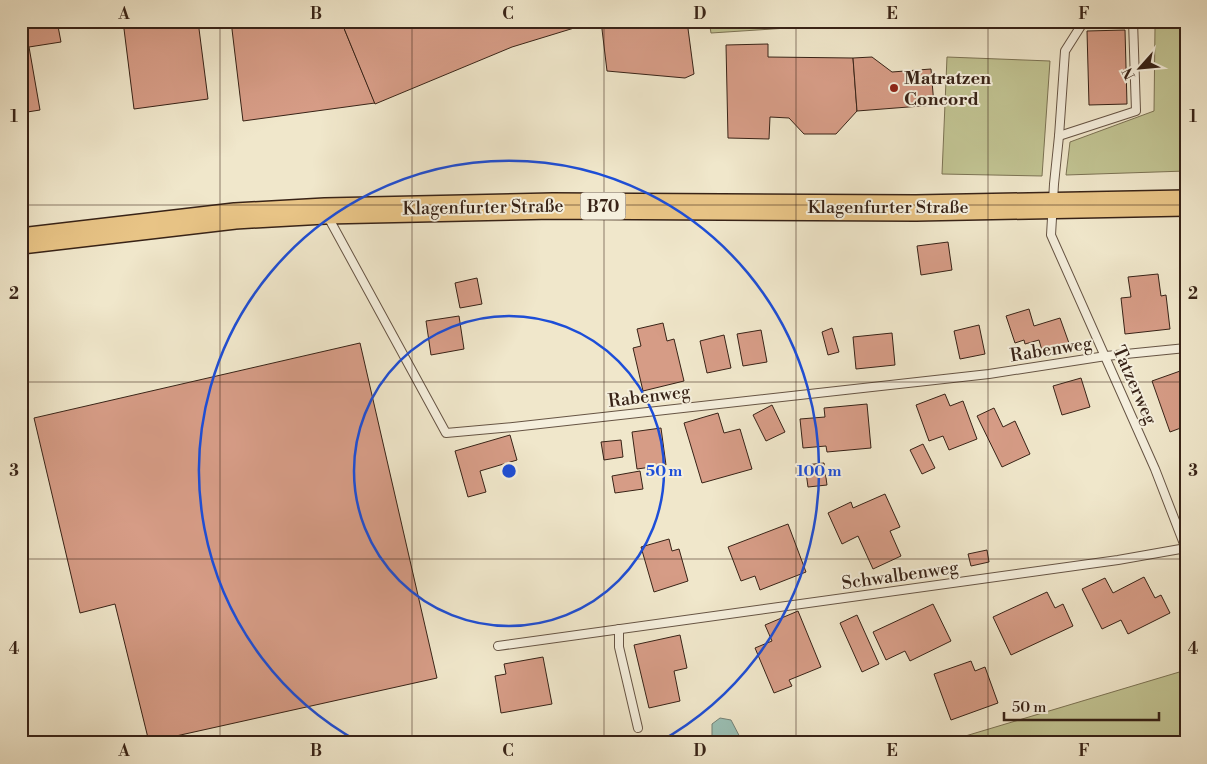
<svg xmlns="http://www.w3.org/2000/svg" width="1207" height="764" font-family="'Libre Bodoni',serif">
	<rect width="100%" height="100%" fill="#f0e7cb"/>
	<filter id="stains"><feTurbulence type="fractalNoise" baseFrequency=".004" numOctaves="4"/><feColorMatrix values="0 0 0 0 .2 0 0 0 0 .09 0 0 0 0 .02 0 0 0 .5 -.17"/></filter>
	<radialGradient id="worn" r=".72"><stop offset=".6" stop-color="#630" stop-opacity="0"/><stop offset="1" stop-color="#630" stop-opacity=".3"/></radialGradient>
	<!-- green -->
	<g fill="#c1c392" stroke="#7c7354">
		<polygon points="709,21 834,21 834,25 711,33"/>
		<polygon points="1150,21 1186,21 1186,171 1066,175 1070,142 1154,111 1155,28"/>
		<polygon points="947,57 1050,61 1042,176 942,174"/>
		<polygon points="1186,670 1186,743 942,743"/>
	</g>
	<!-- water -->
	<polygon fill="#9ac0b5" stroke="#738176" points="720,718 731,720 743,743 716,743 712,737 712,724"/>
	<!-- building -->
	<g fill="#d69c86" stroke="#382317">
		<polygon points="21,21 57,21 61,42 29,47 40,110 21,113"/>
		<polygon points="123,21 198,21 208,99 134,109"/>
		<polygon points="231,21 341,21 375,103 243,121"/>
		<polygon points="341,21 597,21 512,47 375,104"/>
		<polygon points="601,21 687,21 694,74 685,78 607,71"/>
		<polygon points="1125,30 1127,104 1089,105 1087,31"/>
		<polygon points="768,44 768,57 853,58 857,111 836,134 804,134 789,118 770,117 769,139 728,138 726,45"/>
		<polygon points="872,57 892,72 931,69 934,105 857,111 853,58"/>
		<polygon points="948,242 952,270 921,275 917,246"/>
		<polygon points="1158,274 1161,296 1166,295 1170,329 1125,334 1121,298 1131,297 1128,277"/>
		<polygon points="477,278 482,304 460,308 455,283"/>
		<polygon points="1029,309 1034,326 1060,318 1070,346 1043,354 1039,340 1025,344 1024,340 1015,343 1006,316"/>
		<polygon points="459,316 464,349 431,355 426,321"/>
		<polygon points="663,323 667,341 674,339 684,381 643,391 633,348 641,346 637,329"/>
		<polygon points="979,325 985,354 960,359 954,331"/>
		<polygon points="832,328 839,352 828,355 822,332"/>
		<polygon points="761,330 767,362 743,366 737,334"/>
		<polygon points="892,333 895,365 856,369 853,337"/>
		<polygon points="724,335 731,368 707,373 700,341"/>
		<polygon points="360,343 437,678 149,742 115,604 80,613 34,418"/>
		<polygon points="1183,370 1186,379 1186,426 1170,432 1152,381"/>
		<polygon points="1081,378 1090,407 1062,415 1053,386"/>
		<polygon points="945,394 950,406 963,401 977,439 949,450 943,436 929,441 916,405"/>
		<polygon points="867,404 871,448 827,452 826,446 803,448 800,419 825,417 824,408"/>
		<polygon points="772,405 785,432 766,441 753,415"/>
		<polygon points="994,408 1003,427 1015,421 1030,454 1002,467 977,416"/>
		<polygon points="718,413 724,433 740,429 752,469 702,483 684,423"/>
		<polygon points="661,428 666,465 637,469 632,432"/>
		<polygon points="510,435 517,460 480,471 486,492 468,497 455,451"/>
		<polygon points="621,440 623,457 604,460 601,442"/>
		<polygon points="923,444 935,468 922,474 910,450"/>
		<polygon points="824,463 827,485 808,487 805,465"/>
		<polygon points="640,471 643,489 615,493 612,476"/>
		<polygon points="885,494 900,527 890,531 901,556 873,569 858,536 842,544 828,513 851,502 853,508"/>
		<polygon points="788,524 806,572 760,590 755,576 741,581 728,547"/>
		<polygon points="669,539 672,551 679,549 688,581 654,592 641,547"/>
		<polygon points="987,550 989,562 971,566 968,554"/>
		<polygon points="1144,577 1155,598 1161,595 1170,613 1128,634 1121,620 1102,629 1082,589 1105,578 1113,593"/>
		<polygon points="1047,592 1055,608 1063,604 1073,626 1011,655 993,617"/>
		<polygon points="933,604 951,641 910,661 905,651 886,660 873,632"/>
		<polygon points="798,611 821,667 789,680 792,686 774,693 755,648 772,641 765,625"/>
		<polygon points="857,615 879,664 862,672 840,623"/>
		<polygon points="680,635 687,668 674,671 680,701 649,708 634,645"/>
		<polygon points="543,657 552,704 501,713 495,676 506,674 504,664"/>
		<polygon points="971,661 975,671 985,667 998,703 951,720 934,674"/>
	</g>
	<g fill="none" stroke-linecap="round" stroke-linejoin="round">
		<!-- service casing -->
		<g stroke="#665444" stroke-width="10">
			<g id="service">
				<polyline points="1084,21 1065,51 1059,136 1054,184 1051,235 1155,469 1186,549"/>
				<polyline points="1059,136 1136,111 1133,21"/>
				<polyline points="327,215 446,433 513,427 989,374 1106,356 1186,348"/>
				<polyline points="619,629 619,647 638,728"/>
				<polyline points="498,646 1118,560 1186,548"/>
			</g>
		</g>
		<!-- primary casing -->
		<g stroke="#382317" stroke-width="28">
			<polyline id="primary" points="21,241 235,216 325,211 553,206 916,208 1186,203"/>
		</g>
		<!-- service -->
		<use href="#service" stroke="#f5efdd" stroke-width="8"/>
		<!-- primary -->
		<use href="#primary" stroke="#e8c486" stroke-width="25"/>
	</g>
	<!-- grid -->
	<path fill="none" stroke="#382317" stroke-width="1" stroke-opacity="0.55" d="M220,21V743M412,21V743M604,21V743M796,21V743M988,21V743M21,205H1186M21,382H1186M21,559H1186"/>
	<!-- distance rings -->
	<g fill="none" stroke="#1d4ed8" stroke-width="2.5">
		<circle cx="509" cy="471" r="155"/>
		<path d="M359 742A310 310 0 1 1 659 742"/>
	</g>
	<!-- markers -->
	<circle fill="#8f2418" stroke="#f5efdd" stroke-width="2" cx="894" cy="88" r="5"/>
	<g text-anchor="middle" stroke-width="4" stroke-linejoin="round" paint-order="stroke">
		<!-- shield labels -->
		<rect fill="#f5efdd" stroke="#716052" stroke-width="1" x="580.5" y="192.5" width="45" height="27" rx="4"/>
		<g font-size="16" font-weight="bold" fill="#382317">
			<text x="603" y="212">B70</text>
		</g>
		<!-- poi labels -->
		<g font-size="18" font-weight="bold" fill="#382317" stroke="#f5efdd" text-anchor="start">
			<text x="904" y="84">Matratzen<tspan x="904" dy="21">Concord</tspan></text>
		</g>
		<!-- street labels -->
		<g font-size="18" fill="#382317" stroke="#f5efdd">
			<text transform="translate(483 207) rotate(-1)" y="6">Klagenfurter Straße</text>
			<text x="888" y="213">Klagenfurter Straße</text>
			<text transform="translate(1051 349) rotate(-9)" y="6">Rabenweg</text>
			<text transform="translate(1135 385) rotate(66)" y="6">Tatzerweg</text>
			<text transform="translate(649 396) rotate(-7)" y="6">Rabenweg</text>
			<text transform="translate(900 575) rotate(-8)" y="6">Schwalbenweg</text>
		</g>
	</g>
	<circle cx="509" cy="471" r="8" fill="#1d4ed8" stroke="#f5efdd" stroke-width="2.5"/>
	<g font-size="15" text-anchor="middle" font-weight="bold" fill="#1d4ed8" stroke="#f5efdd" stroke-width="4" stroke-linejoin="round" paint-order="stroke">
		<text x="664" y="476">50 m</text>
		<text x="819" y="476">100 m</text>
	</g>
	<!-- margin -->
	<rect width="1207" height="764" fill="none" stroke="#f0e7cb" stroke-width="55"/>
	<!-- north arrow -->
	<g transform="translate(1140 68) rotate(243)" stroke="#f5efdd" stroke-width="4" paint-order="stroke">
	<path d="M0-4L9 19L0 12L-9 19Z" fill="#382317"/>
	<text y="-8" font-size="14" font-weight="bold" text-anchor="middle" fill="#382317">N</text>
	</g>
	<!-- scale -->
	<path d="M1004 712v8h155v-8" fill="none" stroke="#382317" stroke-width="2.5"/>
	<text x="1012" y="712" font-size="15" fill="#382317" stroke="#f5efdd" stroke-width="4" paint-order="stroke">50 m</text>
	<rect x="28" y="28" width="1152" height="708" fill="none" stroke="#382317" stroke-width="2"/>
	<g font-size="16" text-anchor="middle" font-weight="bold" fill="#382317">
		<text x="124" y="19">A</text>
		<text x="316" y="19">B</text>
		<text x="508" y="19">C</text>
		<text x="700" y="19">D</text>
		<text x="892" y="19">E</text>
		<text x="1084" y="19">F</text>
		<text x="14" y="122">1</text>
		<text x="1193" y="122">1</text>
		<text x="14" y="299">2</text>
		<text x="1193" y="299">2</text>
		<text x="14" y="476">3</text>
		<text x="1193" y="476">3</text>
		<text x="14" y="654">4</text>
		<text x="1193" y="654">4</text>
		<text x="124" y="756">A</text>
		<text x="316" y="756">B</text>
		<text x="508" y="756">C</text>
		<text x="700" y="756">D</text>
		<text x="892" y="756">E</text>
		<text x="1084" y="756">F</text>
	</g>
	<rect width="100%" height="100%" filter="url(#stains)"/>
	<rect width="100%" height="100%" fill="url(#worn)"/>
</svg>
